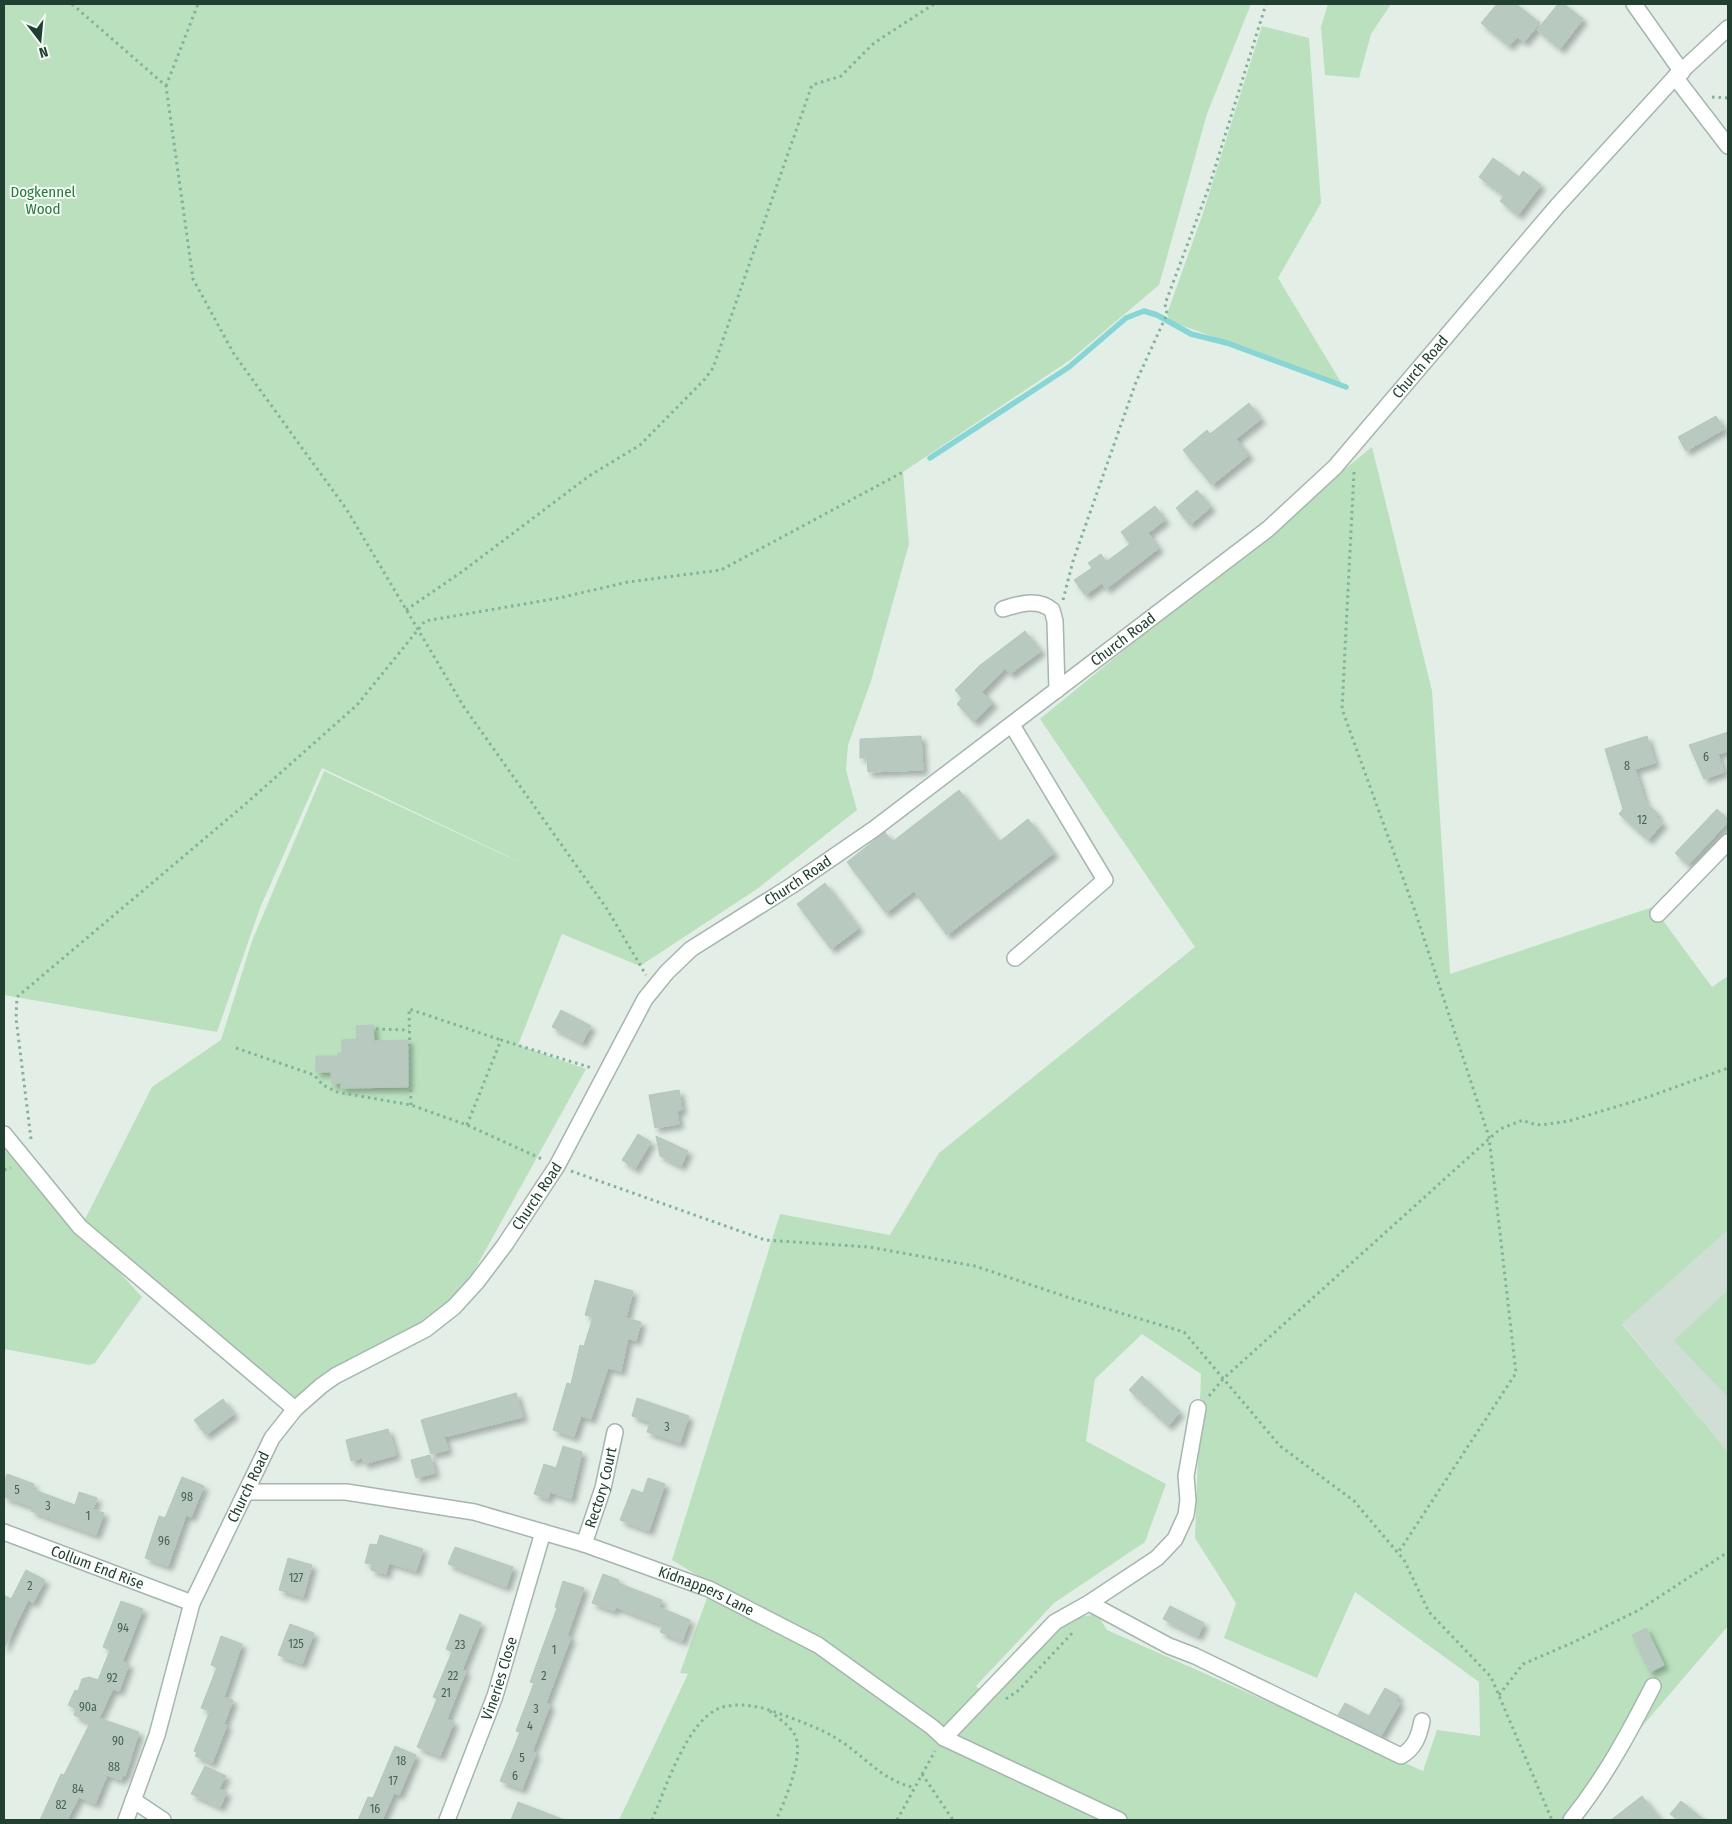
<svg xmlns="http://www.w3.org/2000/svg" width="1732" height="1824" font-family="'Fira Sans Condensed',sans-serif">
	<defs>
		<filter id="shadow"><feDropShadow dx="4.5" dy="4.5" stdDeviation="2.5" flood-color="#0004"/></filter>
	</defs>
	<rect width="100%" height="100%" fill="#e3eee7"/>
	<!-- built -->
	<polygon fill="#d1ded5" points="1728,1230 1728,1452 1622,1323"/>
	<!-- green -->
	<g fill="#bae0be" fill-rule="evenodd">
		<polygon points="4,4 1251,4 1207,114 1159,285 1070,360 903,472 909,544 871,681 848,745 846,770 857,810 757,889 640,966 562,934 571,911 518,1045 586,1069 454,1307 295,1409 119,1272 142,1297 95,1363 90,1365 4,1349 4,1147 80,1229 152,1087 221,1040 252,941 324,771 545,874 322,768 260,908 217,1032 4,995"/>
		<polygon points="1328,4 1391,4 1371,34 1359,78 1325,75 1321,27"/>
		<polygon points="1262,26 1309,38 1321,203 1278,278 1342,384 1170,321 1167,314 1202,216"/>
		<path d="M1372,447L1432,691L1450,974L1653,907L1712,987L1728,976V1230L1622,1324L1728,1452V1626L1562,1820H619L688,1674L680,1673L707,1598L722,1590L672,1560L780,1214L890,1235L939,1153L1195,947L1040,719ZM1142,1334L1201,1374L1195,1538L1236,1603L1224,1638L1317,1678L1355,1592L1479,1682L1480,1736L1437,1730L1423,1771L1107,1630L1097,1614L1073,1618L1051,1634L989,1698L976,1686L1054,1603L1145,1542L1166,1484L1086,1441L1095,1379Z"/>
		<polygon points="1728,1290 1728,1397 1674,1341"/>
	</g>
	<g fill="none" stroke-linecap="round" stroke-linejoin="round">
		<!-- stream -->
		<polyline stroke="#87d6d5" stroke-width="5.5" points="930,458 1069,367 1126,318 1144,311 1157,315 1191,334 1227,343 1346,387"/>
	</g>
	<!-- building -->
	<g fill="#b8c9bf" stroke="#b4c8bc" filter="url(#shadow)">
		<polygon points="1497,4 1516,4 1540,23 1524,42 1517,37 1509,46 1481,23"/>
		<polygon points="1558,4 1564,4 1583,19 1560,49 1537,30"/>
		<polygon points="1493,158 1519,177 1523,171 1541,185 1518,215 1500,201 1504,196 1479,177"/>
		<polygon points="1249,403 1261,419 1236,439 1249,455 1212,485 1183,450 1207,430 1210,434"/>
		<polygon points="1716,416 1724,429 1686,451 1678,437"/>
		<polygon points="1197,490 1211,507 1190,525 1176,508"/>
		<polygon points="1155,506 1165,520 1148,533 1159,548 1106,589 1102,583 1085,595 1074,580 1092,568 1088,563 1101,554 1106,562 1130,544 1121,532"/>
		<polygon points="1025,631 1041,651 1010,674 1005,668 982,692 993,703 974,722 957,704 962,698 955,690 979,666"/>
		<polygon points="1728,732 1728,751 1718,754 1724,772 1704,779 1689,745"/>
		<polygon points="921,736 923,770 868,772 867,758 860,758 860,739"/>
		<polygon points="1647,736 1655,763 1635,769 1645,802 1658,814 1656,817 1663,823 1648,840 1619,814 1623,809 1605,749"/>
		<polygon points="959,790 999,842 1028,819 1054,853 947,935 914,891 886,913 847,862 885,832 892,842"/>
		<polygon points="1717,809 1728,820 1728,822 1688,865 1675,853"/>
		<polygon points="825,883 859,928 831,949 797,904"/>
		<polygon points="561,1010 591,1026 582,1043 552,1027"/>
		<polygon points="373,1025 374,1041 408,1040 408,1087 341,1088 341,1083 332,1084 331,1072 316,1072 316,1056 338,1056 338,1053 342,1053 342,1040 357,1039 356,1026"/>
		<polygon points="679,1090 682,1110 677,1111 679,1124 655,1128 649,1095"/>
		<polygon points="638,1134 651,1142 635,1169 622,1160"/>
		<polygon points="656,1136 688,1151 681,1166 660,1156"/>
		<polygon points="595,1280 633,1291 626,1318 641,1322 636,1341 628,1338 621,1371 608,1368 591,1419 581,1416 574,1437 553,1430 567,1383 571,1384 580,1345 584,1346 593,1317 585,1315"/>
		<polygon points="1142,1376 1180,1412 1168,1426 1129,1390"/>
		<polygon points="516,1393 523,1417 444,1437 448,1450 431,1454 421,1420"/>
		<polygon points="637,1398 689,1416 680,1443 647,1432 650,1422 632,1416"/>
		<polygon points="223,1399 234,1414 206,1435 194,1420"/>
		<polygon points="388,1429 396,1455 364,1464 362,1458 351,1461 346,1440"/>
		<polygon points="563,1446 582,1452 571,1499 550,1492 548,1499 534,1494 544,1464 556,1468"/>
		<polygon points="430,1455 435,1473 416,1478 411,1460"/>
		<polygon points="7,1474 34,1484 32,1489 75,1505 79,1492 97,1498 93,1509 104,1513 96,1535 31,1511 33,1507 4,1497 4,1484"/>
		<polygon points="182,1477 204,1486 191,1517 186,1515 168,1566 145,1558 159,1516 165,1518"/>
		<polygon points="648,1478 665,1484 649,1531 620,1520 632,1489 643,1493"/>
		<polygon points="380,1535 423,1549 416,1571 389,1563 386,1574 371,1570 372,1564 365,1563 370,1544 377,1545"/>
		<polygon points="455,1547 513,1567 506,1587 448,1564"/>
		<polygon points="288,1558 312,1565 303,1597 279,1590"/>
		<polygon points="26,1570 45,1580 33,1603 28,1600 4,1649 4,1595 11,1599"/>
		<polygon points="603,1574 619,1580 618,1583 662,1600 659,1607 690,1620 682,1641 660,1632 663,1625 616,1607 614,1611 592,1603"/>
		<polygon points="563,1581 584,1588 567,1636 571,1637 546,1703 550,1705 532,1752 536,1753 522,1789 500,1781 520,1732 516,1731 534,1683 530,1682 557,1608 555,1607"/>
		<polygon points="121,1601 143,1609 122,1662 129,1664 119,1691 113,1689 99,1718 139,1732 125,1776 123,1775 121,1780 107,1775 95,1804 79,1797 67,1820 40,1820 61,1774 64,1775 90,1723 74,1715 76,1709 68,1705 75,1690 78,1691 82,1679 89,1677 98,1680 110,1650 103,1647"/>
		<polygon points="1170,1606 1204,1623 1198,1636 1163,1619"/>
		<polygon points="460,1614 481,1623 462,1670 466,1671 447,1719 454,1722 440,1756 417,1747 437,1699 433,1697 452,1652 446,1649"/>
		<polygon points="290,1624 314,1633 302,1664 278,1655"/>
		<polygon points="1646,1628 1664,1665 1650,1672 1632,1635"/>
		<polygon points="221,1636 242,1644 224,1697 233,1700 224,1724 227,1725 212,1763 195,1756 197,1753 194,1751 210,1711 201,1708 217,1667 211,1665"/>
		<polygon points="1385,1688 1399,1696 1396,1701 1400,1703 1381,1736 1338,1715 1345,1703 1369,1716"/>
		<polygon points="395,1746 416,1755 399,1795 394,1793 382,1820 358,1820 368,1797 373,1798"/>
		<polygon points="205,1766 226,1776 219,1789 227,1792 220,1807 191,1794"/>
		<polygon points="1642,1796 1661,1820 1611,1820"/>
		<polygon points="1681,1801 1704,1820 1678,1820 1670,1814"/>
		<polygon points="518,1802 562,1819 562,1820 511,1820"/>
	</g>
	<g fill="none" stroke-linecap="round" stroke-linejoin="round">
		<!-- minor casing -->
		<g stroke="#a5b6ad" stroke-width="18">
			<g id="minor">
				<polyline points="1634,4 1682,72"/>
				<polyline points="1675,77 1728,146"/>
				<path d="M1003,609C1018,604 1038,598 1052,610L1055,621L1057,690"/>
				<polyline points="1012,725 1105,880 1015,958"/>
				<polyline points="1658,914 1728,842"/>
				<polyline points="4,1134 80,1227 295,1409"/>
				<path id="s1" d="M246,1492H346L474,1512L584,1544L709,1589L818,1645L932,1727L944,1738L1119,1820"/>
				<path id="s2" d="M4,1532L192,1603"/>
				<path id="s3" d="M584,1544L603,1488L615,1432"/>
				<path d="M1089,1603L1169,1646L1195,1656L1401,1756C1415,1748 1419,1736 1422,1721"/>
				<polyline points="944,1738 1055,1622 1089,1603 1157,1558 1175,1539 1186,1515 1188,1500 1186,1476 1198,1408"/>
				<polyline points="133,1800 163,1820"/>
				<path id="s4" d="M126,1820L157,1735L192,1603L272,1438L295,1409L321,1386L335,1376L426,1329L454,1307L476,1283L504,1246L557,1166L645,999L667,972L691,949L791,886L874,829L1268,529L1335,467L1558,205L1675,77L1728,28"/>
				<path id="s5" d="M447,1820L495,1696L543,1532"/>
				<path d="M1571,1820C1604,1779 1629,1733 1653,1686"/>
			</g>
		</g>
		<!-- path -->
		<g stroke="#81b39b" stroke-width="3" stroke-dasharray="2.5 4" stroke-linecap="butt">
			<polyline points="72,4 166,86 193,279 234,354 347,510 464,707 607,909 646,975"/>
			<polyline points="166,86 198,4"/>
			<polyline points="1712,97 1728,98"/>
			<polyline points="1354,472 1342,709 1415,911 1489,1137 1516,1373 1398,1553"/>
			<polyline points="1063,600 1073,561 1136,382 1167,314 1165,304 1209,187 1266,4"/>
			<polyline points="406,610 463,571 589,476 640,445 705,379 713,368 812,85 841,76 874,43 934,4"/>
			<polyline points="376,1029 409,1030"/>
			<polyline points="236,1048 314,1075 323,1085 337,1092 411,1105 467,1125 542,1159"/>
			<polyline points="411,1105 409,1009 501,1040"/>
			<polyline points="467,1125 501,1040 592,1068"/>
			<polyline points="31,1139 16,1018 17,997 242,807 357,705 425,621 559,598 628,582 721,570 903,472"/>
			<polyline points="4,1170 11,1168"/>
			<polyline points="571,1171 765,1240 869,1247 975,1266 1067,1297 1184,1332 1280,1446 1354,1501 1404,1560 1429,1612 1491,1677 1552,1820"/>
			<polyline points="1209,1396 1223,1379 1500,1129 1523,1120 1529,1123 1541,1125 1569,1121 1648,1097 1728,1068"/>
			<polyline points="1499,1695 1523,1664 1572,1643 1639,1610 1728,1552"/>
			<polyline points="1006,1699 1019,1690 1074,1631"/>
			<path d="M770,1711C777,1717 787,1724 793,1732C807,1750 785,1801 776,1820"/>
			<polyline points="922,1774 953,1820"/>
			<path d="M652,1820C665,1790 687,1720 720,1708C740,1701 763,1707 783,1715C805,1723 825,1730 845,1744C870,1762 883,1780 915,1788"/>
			<polyline points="897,1820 935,1751"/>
		</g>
		<!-- minor -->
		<use href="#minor" stroke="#fff" stroke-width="15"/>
	</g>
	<g text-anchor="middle" stroke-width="4" stroke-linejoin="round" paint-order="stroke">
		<!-- number labels -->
		<g font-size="12" fill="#476255">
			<text x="1706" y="761">6</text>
			<text x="1627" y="770">8</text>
			<text x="1642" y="824">12</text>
			<text x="667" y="1431">3</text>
			<text x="17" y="1494">5</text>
			<text x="187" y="1501">98</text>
			<text x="48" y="1510">3</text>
			<text x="88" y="1520">1</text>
			<text x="164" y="1545">96</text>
			<text x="296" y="1582">127</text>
			<text x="30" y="1590">2</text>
			<text x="123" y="1632">94</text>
			<text x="296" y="1648">125</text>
			<text x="460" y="1649">23</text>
			<text x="554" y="1654">1</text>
			<text x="453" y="1680">22</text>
			<text x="544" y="1680">2</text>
			<text x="112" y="1682">92</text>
			<text x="446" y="1697">21</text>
			<text x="88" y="1711">90a</text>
			<text x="536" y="1713">3</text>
			<text x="530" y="1730">4</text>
			<text x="118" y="1745">90</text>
			<text x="522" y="1762">5</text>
			<text x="401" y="1765">18</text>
			<text x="114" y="1771">88</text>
			<text x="515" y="1780">6</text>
			<text x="393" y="1785">17</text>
			<text x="78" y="1793">84</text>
			<text x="61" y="1809">82</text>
			<text x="375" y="1813">16</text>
		</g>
		<!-- park labels -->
		<g font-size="15" fill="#287a3a" stroke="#f4faf6">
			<text x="43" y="197">Dogkennel<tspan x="43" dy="17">Wood</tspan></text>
		</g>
		<!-- street labels -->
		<g font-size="15" fill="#214032" stroke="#f4faf6">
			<text dy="5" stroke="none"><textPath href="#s4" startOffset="2006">Church Road</textPath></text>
			<text dy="5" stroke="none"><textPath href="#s4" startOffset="1601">Church Road</textPath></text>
			<text dy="5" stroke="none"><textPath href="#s4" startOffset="1196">Church Road</textPath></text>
			<text dy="5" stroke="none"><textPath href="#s4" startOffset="776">Church Road</textPath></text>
			<text dy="5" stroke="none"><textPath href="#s4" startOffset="356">Church Road</textPath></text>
			<text dy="5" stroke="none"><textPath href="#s3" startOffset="59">Rectory Court</textPath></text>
			<text dy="5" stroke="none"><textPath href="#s2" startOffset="100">Collum End Rise</textPath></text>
			<text dy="5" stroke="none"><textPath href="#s1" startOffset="475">Kidnappers Lane</textPath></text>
			<text dy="5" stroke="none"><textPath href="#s5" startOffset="151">Vineries Close</textPath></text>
		</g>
	</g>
	<!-- border -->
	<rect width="1732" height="1824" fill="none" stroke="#214032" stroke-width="10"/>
	<!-- north arrow -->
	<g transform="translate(40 40) rotate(164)" stroke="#f4faf6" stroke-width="4" paint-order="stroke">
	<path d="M0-4L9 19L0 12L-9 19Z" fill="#214032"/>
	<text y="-8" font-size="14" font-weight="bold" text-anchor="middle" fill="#214032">N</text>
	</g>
</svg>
